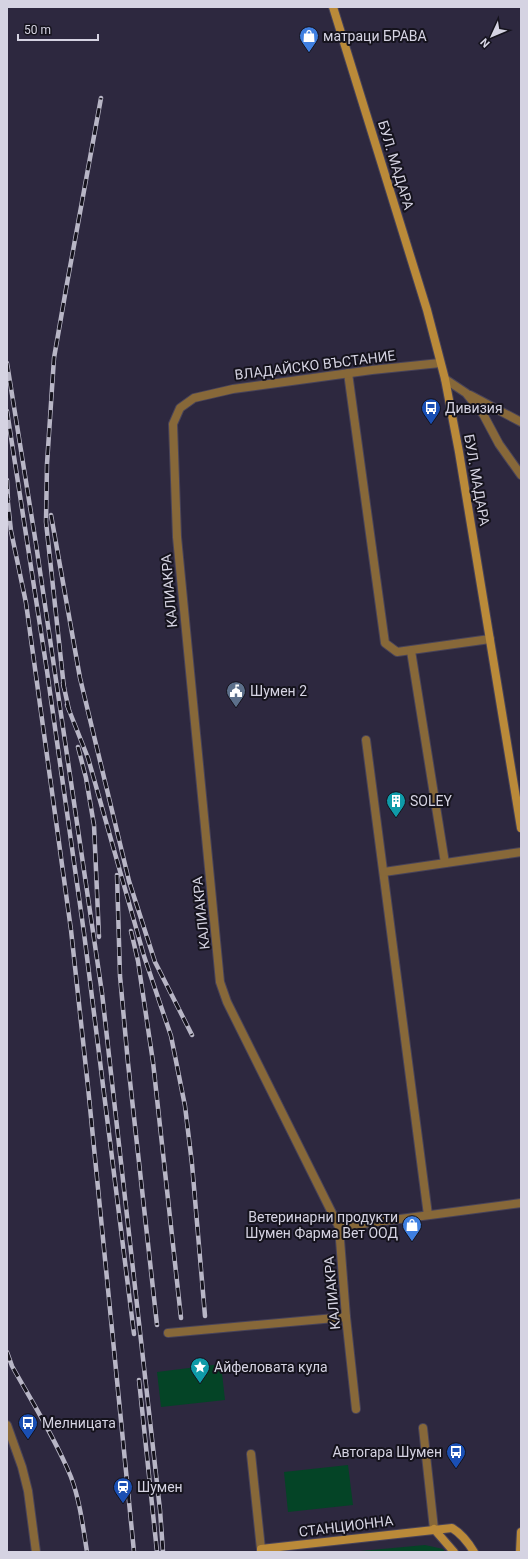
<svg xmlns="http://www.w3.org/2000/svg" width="528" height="1559" font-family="Roboto,sans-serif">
	<rect width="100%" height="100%" fill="#2d283f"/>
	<!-- green -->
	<g fill="#044426">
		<polygon points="221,1364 225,1400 161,1407 157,1372"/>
		<polygon points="348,1465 353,1505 288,1512 284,1472"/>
		<polygon points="425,1545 443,1549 445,1552 350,1552"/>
	</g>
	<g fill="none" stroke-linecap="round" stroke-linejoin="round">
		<!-- street casing -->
		<g stroke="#484359" stroke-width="10">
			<g id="street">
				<polyline points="348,373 385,643 397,652 490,639"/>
				<polyline points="445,379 466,393 483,414 499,444 521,475"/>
				<polyline points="470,395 521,422"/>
				<polyline points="411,651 445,863"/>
				<polyline points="366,740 428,1215"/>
				<polyline points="384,872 521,852"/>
				<polyline points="339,1227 521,1203"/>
				<polyline points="168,1333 346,1317"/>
				<polyline points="356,1409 346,1317 339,1227 227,1002 220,982 177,537 173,424 180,408 194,398 233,389 372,370 440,363"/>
				<polyline points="7,1425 22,1467 28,1491 36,1552"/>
				<polyline points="423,1428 434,1529"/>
				<polyline points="251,1454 261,1549"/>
			</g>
		</g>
		<!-- secondary casing -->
		<g stroke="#484359" stroke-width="10">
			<g id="secondary">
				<polyline points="333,7 427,310 445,379 459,452 521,828"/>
				<polyline points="434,1529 454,1552"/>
				<path d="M261,1552V1549L452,1528C462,1534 468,1542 474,1552"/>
				<polyline points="520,1552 521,1532"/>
			</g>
		</g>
		<!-- street -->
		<use href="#street" stroke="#876839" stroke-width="8"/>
		<!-- secondary -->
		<use href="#secondary" stroke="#ba8a39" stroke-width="8"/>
		<!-- rail casing -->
		<g stroke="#b8b6c6" stroke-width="4.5">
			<g id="rail">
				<polyline points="7,363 36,544 102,993 160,1510 163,1552"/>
				<polyline points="7,411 47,671 84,933 134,1334"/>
				<polyline points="7,480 8,500"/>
				<polyline points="7,494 11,531 26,603 71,930 88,1087 134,1552"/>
				<polyline points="51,515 80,678 129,881 155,962 192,1035"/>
				<polyline points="63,683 69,710"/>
				<polyline points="64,688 46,522 47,464 54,358 66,289 101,98"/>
				<polyline points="67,705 88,758 144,956 171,1036 185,1106 192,1164 205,1316"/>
				<polyline points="78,747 86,778 94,825 99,937"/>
				<polyline points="117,875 120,976 128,1063 157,1325"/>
				<polyline points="131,931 138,961 153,1062 181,1318"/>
				<path d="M7,1352L12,1366C32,1402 55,1438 71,1477C80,1501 83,1527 87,1552"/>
				<polyline points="139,1380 157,1552"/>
			</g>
		</g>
		<!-- rail -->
		<use href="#rail" stroke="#15131d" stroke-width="3" stroke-dasharray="9" stroke-linecap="butt"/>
	</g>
	<!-- icons -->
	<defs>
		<g id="shop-pin" transform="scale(1)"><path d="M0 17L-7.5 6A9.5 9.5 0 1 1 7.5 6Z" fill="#3f7fe0" stroke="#15131d"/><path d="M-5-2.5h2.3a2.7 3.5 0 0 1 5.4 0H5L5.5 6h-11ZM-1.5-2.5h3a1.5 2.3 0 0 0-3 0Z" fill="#fff"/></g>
		<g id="bus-pin" transform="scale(1)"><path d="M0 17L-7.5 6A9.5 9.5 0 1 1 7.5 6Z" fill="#1a4fb4" stroke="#15131d"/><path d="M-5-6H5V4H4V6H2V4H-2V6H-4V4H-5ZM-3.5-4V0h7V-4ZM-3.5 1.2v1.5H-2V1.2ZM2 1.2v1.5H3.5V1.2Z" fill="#fff"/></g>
		<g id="civic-pin" transform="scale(1)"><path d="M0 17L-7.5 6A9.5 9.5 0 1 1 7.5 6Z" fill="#5c6f8a" stroke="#15131d"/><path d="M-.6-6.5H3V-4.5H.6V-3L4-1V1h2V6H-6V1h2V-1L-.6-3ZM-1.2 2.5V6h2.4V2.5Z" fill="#fff"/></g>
		<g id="building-pin" transform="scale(1)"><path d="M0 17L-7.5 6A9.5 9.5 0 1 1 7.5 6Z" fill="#0f9aa8" stroke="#15131d"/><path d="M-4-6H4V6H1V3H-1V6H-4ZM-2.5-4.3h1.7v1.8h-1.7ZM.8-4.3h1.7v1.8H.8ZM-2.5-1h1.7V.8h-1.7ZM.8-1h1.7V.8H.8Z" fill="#fff"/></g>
		<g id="sight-pin" transform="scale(1)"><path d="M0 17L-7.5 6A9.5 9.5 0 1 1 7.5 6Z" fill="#0f9aa8" stroke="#15131d"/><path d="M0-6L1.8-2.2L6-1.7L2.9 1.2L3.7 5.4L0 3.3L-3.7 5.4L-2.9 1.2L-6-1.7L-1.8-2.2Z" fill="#fff"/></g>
		<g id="station-pin" transform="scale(1)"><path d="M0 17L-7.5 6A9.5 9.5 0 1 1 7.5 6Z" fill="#1a4fb4" stroke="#15131d"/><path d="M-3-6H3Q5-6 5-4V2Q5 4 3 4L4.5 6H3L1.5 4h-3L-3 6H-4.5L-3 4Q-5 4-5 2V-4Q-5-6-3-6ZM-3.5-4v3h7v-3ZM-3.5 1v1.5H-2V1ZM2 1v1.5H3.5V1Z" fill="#fff"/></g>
	</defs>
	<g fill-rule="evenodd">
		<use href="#shop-pin" x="309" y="36"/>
		<use href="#bus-pin" x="431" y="408"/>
		<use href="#civic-pin" x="236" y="691"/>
		<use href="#building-pin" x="396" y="801"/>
		<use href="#shop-pin" x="412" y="1225"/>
		<use href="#sight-pin" x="200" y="1367"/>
		<use href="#bus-pin" x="28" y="1423"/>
		<use href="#bus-pin" x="456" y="1452"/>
		<use href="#station-pin" x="123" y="1487"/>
	</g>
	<g text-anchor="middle" stroke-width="4" stroke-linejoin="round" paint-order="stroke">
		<!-- poi labels -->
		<g font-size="14" fill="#d5d3e2" stroke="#15131d" text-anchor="start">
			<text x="323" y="41">матраци БРАВА</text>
			<text x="445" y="413">Дивизия</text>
			<text x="250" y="696">Шумен 2</text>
			<text x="410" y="806">SOLEY</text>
			<text x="398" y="1222" text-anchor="end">Ветеринарни продукти<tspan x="398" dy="16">Шумен Фарма Вет ООД</tspan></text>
			<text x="214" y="1372">Айфеловата кула</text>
			<text x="42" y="1428">Мелницата</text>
			<text x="442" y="1457" text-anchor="end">Автогара Шумен</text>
			<text x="137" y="1492">Шумен</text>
		</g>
		<!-- street labels -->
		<g font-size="14" fill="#d5d3e2" stroke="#15131d">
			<text transform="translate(396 165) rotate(73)" y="5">БУЛ. МАДАРА</text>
			<text transform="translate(315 365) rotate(-7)" y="5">ВЛАДАЙСКО ВЪСТАНИЕ</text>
			<text transform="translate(477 480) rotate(80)" y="5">БУЛ. МАДАРА</text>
			<text transform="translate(169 591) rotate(-95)" y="5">КАЛИАКРА</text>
			<text transform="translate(201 913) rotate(-96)" y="5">КАЛИАКРА</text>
			<text transform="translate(332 1293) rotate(-95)" y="5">КАЛИАКРА</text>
			<text transform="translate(346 1526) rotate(-7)" y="5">СТАНЦИОННА</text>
		</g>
	</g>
	<!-- border -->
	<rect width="528" height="1559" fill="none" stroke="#d5d3e2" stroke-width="16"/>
	<!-- north arrow -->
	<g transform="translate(492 36) rotate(226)" stroke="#15131d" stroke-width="3" paint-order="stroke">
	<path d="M0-3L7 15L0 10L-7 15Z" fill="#d5d3e2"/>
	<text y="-6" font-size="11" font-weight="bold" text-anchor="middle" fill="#d5d3e2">N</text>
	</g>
	<!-- scale -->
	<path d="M18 34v6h80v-6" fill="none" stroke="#d5d3e2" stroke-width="2"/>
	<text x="24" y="34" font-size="12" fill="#d5d3e2" stroke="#15131d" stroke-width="3" paint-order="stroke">50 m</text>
</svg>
